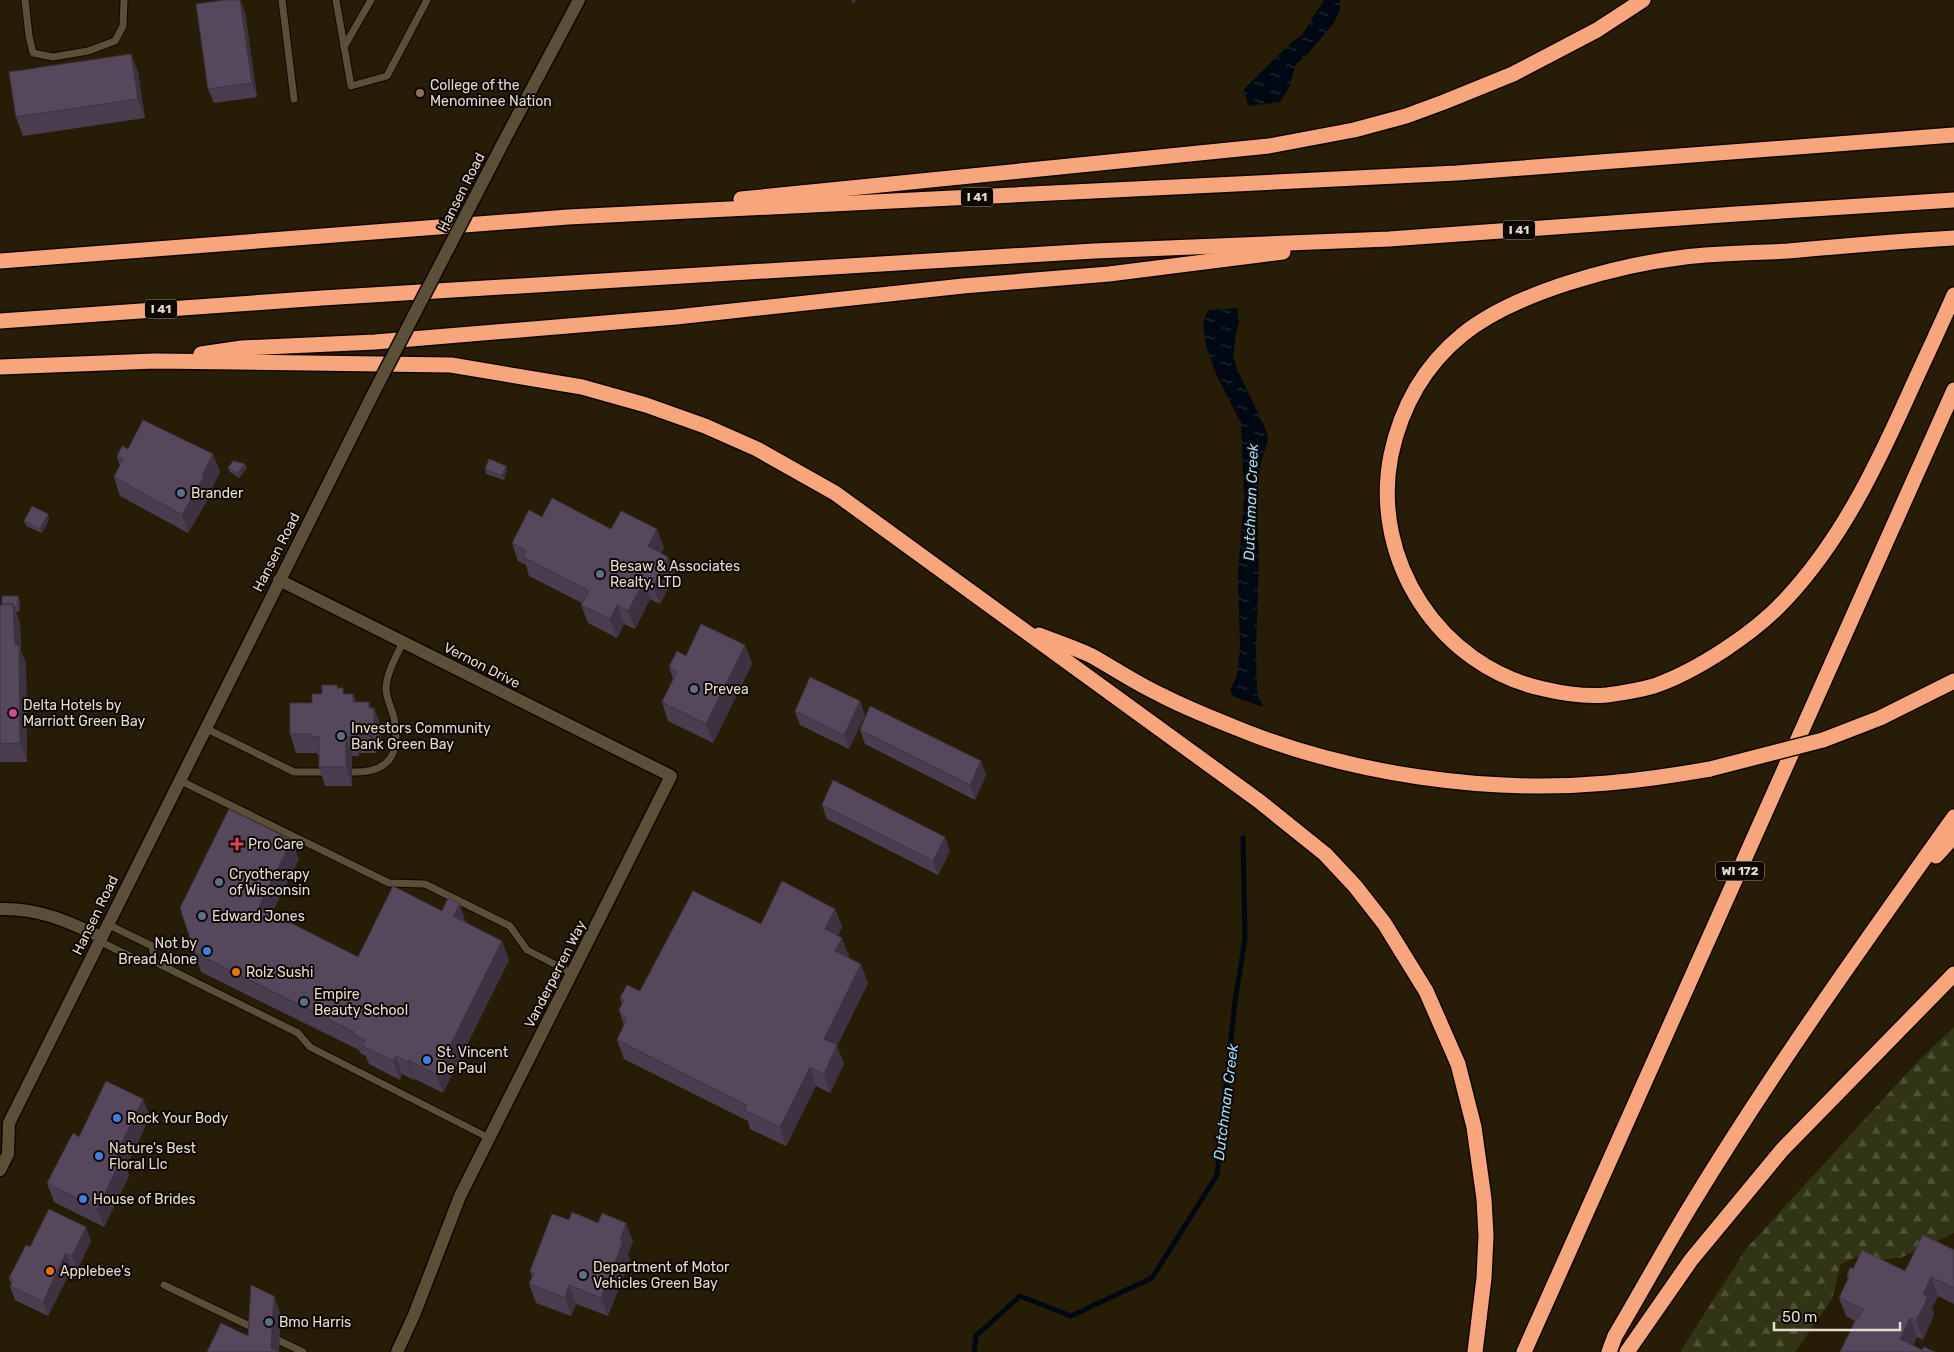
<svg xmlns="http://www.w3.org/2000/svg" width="1954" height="1352" font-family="Rubik,sans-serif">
	<defs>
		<pattern id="forest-firs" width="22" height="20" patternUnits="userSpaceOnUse" patternTransform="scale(1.25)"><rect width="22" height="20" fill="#313516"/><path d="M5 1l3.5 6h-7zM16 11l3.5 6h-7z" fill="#4f5237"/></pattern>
		<pattern id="water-ripples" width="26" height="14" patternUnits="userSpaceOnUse" patternTransform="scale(1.25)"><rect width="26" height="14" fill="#000813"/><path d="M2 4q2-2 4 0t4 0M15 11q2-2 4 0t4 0" fill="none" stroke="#252c34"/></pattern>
	</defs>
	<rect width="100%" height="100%" fill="#271c05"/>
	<!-- forest -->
	<polygon fill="url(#forest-firs)" points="1954,1027 1954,1233 1900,1258 1874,1260 1857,1257 1841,1264 1832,1299 1795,1352 1680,1352 1746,1249 1921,1058"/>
	<!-- water -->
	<g fill="url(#water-ripples)">
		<polygon points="1324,0 1340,0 1340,10 1334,23 1306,56 1296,64 1289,88 1280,102 1248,106 1244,89 1292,42 1302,35"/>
		<polygon points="1237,308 1239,322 1236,333 1233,357 1238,371 1266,430 1268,438 1265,450 1262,458 1259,475 1257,516 1259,555 1256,653 1257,692 1263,707 1234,697 1230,690 1237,675 1240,649 1238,573 1244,496 1241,423 1217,376 1206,346 1203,323 1208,310"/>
	</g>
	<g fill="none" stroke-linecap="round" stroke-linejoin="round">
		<!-- stream -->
		<polyline stroke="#000813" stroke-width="5" points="974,1352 976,1336 1020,1296 1071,1316 1152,1278 1217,1175 1235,1001 1245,939 1243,838"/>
		<!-- lane casing -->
		<g stroke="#100600" stroke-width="9">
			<g id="lane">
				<polyline points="25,0 29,36 33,53 53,57 88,51 115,41 123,26 124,0"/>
				<polyline points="282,0 294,99"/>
				<polyline points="336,0 351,86 387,76 427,0"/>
				<polyline points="344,47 371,0"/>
				<polyline points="205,728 294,772 325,772"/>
				<path d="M352,772C390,773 401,754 394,718C392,708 386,699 386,688C387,672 396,657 403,642"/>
				<polyline points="179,780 389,883 425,884 510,926 527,950 572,973"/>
				<polyline points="107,924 152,946 155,962"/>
				<polyline points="99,941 144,963 155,962 298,1033 310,1047 489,1138"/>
				<polyline points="164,1285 256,1329"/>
				<polyline points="280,1341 303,1352"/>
			</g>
		</g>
		<!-- street casing -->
		<g stroke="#100600" stroke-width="15">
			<g id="street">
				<polyline points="504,141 579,0"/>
				<polyline points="279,580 671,776 460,1196 414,1315 397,1352"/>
				<path d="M0,909C39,908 67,921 101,937"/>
				<polyline points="0,1170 8,1154 9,1123 372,396"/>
			</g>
		</g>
		<!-- highway casing -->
		<g stroke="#100600" stroke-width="18">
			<g id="highway">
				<polyline points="741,199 1269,146 1354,130 1406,116 1444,102 1513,74 1597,30 1643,0"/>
				<path d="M1954,238C1899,241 1843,246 1788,251C1754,253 1719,253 1685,257C1618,265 1515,292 1462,335C1424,366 1401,408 1391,455C1370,560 1440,667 1544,689C1565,694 1585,697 1607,695C1622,693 1640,690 1654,686C1697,671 1755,633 1786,599C1841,540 1875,469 1908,396C1923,363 1939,329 1954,295"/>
				<polyline points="0,261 568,217 1457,173 1954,135"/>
				<polyline points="0,321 322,298 1094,251 1389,239 1736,214 1954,200"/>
				<polyline points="201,354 242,348 375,342 676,317 963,286 1109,274 1283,252"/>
				<polyline points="0,367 155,361 451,365 582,387 646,405 705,426 757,449 835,493 1259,801 1325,854 1355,886 1384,923 1426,991 1458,1064 1474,1127 1484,1199 1486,1236 1484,1278 1475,1352"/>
				<path d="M1039,635C1057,642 1075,648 1092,656C1115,669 1137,684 1161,695C1184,707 1209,717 1234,727C1347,774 1487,794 1608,783C1642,780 1676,775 1710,769"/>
				<polyline points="1880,718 1954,681"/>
				<polyline points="1936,856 1954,836"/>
				<polyline points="1524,1352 1954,390"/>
				<path d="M1609,1352L1615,1336C1641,1292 1666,1246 1693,1202C1774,1069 1864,943 1954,817"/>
				<polyline points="1627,1352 1691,1260 1782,1150 1954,974"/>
			</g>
		</g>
		<!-- lane -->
		<use href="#lane" stroke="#5c4f37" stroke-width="7"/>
		<!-- street -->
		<use href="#street" stroke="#5c4f37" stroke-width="12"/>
		<!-- highway -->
		<use href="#highway" stroke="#f6a67a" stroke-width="15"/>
		<!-- street-bridge casing -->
		<g stroke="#100600" stroke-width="15" stroke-linecap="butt">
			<polyline id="street-bridge" points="372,396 504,141"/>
		</g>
		<!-- highway-bridge casing -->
		<g stroke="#100600" stroke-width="18" stroke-linecap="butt">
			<polyline id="highway-bridge" points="1710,769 1823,740 1880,718"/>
		</g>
		<!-- street-bridge -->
		<use href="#street-bridge" stroke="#5c4f37" stroke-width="12"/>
		<!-- highway-bridge -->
		<use href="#highway-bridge" stroke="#f6a67a" stroke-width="15"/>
	</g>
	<!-- wall -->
	<g fill="#4a3d50">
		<polygon points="245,12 257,97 214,103 208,89"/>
		<polygon points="131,54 138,72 145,118 23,136 16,117"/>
		<polygon points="213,454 220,472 210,492 211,494 188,533 120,496 114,477 120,465 117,457"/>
		<polygon points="228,468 247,468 239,478 230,472"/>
		<polygon points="485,469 507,470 504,480 486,474"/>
		<polygon points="49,519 42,533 26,526 24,521"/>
		<polygon points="611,529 657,529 664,548 661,553 675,575 660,604 650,599 635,629 624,624 617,638 588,623 581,605 582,603 529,576 526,565 518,561 512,543"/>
		<polygon points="18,596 20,601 20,611 16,612 20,623 21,651 26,663 27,762 0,762 0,605"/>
		<polygon points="745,645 752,664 713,743 668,721 662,702 673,679 669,667 686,656"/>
		<polygon points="337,685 338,688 345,694 353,694 356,702 369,702 371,708 374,708 381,726 381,744 376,744 376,753 359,753 359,756 352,756 352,786 325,786 319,767 319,755 318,755 317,753 296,753 290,734 312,703 322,694"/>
		<polygon points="860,701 865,715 849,749 800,725 795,711"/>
		<polygon points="860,730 981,761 986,775 975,800 865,744"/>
		<polygon points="822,805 950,851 938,875 827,819"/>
		<polygon points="299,859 272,913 358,957 466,923 509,960 443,1093 415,1079 414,1080 402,1074 400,1080 369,1064 366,1056 360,1053 359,1050 201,972 195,953"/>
		<polygon points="835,909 842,927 838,936 849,956 848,957 868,983 837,1046 844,1064 830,1093 816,1086 786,1146 750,1129 748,1121 624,1059 617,1040 624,1025 619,1010 622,1004 620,998 640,991 761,924"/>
		<polygon points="143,1099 150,1117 126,1167 129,1176 104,1227 54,1202 47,1183 79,1137"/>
		<polygon points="569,1220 633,1241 628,1254 630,1260 608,1316 576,1304 571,1316 536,1303 529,1284 532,1277 530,1271"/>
		<polygon points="91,1241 77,1270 72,1268 48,1316 15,1300 10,1286 11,1284 9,1278 30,1247"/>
		<polygon points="1954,1250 1954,1304 1938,1296 1932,1308 1934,1315 1923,1340 1917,1337 1913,1345 1922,1350 1935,1352 1840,1352 1855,1321 1846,1316 1839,1298 1848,1280 1847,1276 1853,1269 1905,1271"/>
	</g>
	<!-- shaded-wall -->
	<g fill="#3c3241">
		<polygon points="240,0 245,12 257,97 252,83"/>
		<polygon points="851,0 857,0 853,4"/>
		<polygon points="131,54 138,72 145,118 138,99"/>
		<polygon points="213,454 220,472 210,492 211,494 188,533 182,515"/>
		<polygon points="245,464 247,468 239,478 238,473"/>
		<polygon points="506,466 507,470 504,480 502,476"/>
		<polygon points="48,514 49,519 42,533 40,529"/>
		<polygon points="657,529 664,548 655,565 648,546"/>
		<polygon points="668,557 675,575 660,604 653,586"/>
		<polygon points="644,581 650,599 635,629 628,611"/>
		<polygon points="18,596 20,601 20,611 18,607"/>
		<polygon points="13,604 20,623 21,651 26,663 27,762 20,743"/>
		<polygon points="617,605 624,624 617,638 610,619"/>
		<polygon points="745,645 752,664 713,743 706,724"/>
		<polygon points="353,694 360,713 353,702"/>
		<polygon points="860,701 865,715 849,749 844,735"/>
		<polygon points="369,702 374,716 374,708 381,726 381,744 374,726 369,708"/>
		<polygon points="369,726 376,744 376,753 369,735"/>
		<polygon points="352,735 359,753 359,756 352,737"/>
		<polygon points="346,737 352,756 352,786 346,767"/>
		<polygon points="981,761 986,775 975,800 970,785"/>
		<polygon points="945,837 950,851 938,875 933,861"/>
		<polygon points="292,840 299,859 266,925 259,907"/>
		<polygon points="460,904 466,923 453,916"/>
		<polygon points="835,909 842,927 832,948 825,929"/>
		<polygon points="842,938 849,956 842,969 835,951"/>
		<polygon points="502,941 509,960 443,1093 436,1074"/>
		<polygon points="861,964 868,983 837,1046 844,1064 830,1093 824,1074 824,1039"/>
		<polygon points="396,1056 402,1074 400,1080 393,1061"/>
		<polygon points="408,1060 415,1079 414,1080 408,1062"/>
		<polygon points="810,1067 816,1086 786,1146 780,1127"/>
		<polygon points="143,1099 150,1117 126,1167 129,1176 104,1227 97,1209 116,1154"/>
		<polygon points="626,1223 633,1241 628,1254 630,1260 608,1316 601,1298 620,1240"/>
		<polygon points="86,1227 91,1241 77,1270 72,1256"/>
		<polygon points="66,1253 72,1268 48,1316 43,1302"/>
		<polygon points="1931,1277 1938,1296 1932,1308 1934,1315 1923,1340 1916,1321 1923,1294"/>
		<polygon points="569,1285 576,1304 571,1316 565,1298"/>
		<polygon points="274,1296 281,1315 279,1352 271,1348"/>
		<polygon points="1910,1318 1917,1337 1909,1352 1900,1339"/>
	</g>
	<!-- building -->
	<g fill="#56475d" stroke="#3c3241">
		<polygon points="225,0 240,0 252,83 208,89 196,4"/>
		<polygon points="131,54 138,99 16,117 9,72"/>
		<polygon points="143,420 213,454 202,475 204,476 182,515 114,477 123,459 117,457 122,446 128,449"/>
		<polygon points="489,459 506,466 502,476 485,469"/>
		<polygon points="233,461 245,464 238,473 228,468"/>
		<polygon points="552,498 611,529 621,511 657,529 648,546 668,557 653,586 644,581 628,611 617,605 610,619 581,605 589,591 523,557 526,551 512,543 529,510 542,517"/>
		<polygon points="32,506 48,514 40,529 24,521"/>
		<polygon points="2,596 18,596 18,607 14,607 13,604 2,604"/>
		<polygon points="13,604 15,645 19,645 20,743 0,744 0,605"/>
		<polygon points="701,624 745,645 706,724 662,702 677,672 669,667 677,651 686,656"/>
		<polygon points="810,677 860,701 844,735 795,711"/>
		<polygon points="322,685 337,685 337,688 343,688 343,694 353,694 353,702 369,702 369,708 374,708 374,726 369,726 369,735 352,735 352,737 346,737 346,767 319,767 319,737 311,736 311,734 290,734 290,703 312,703 312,694 322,694"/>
		<polygon points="870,706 981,761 970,785 860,730"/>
		<polygon points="833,780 945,837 933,861 822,805"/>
		<polygon points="229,809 292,840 259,907 358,957 393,886 442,911 448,898 460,904 453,916 502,941 436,1074 408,1060 408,1062 396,1056 393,1061 362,1046 365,1040 353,1034 354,1032 195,953 180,908"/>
		<polygon points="782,881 835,909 825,929 842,938 835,951 861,964 824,1039 837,1045 824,1074 810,1067 780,1127 744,1110 746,1105 617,1040 627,1018 621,1015 619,1010 624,1000 620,998 627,985 640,991 693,891 761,924"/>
		<polygon points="106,1081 143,1099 116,1154 122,1158 97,1209 47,1183 73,1133 79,1137"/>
		<polygon points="49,1209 86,1227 72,1256 66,1253 43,1302 10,1286 13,1280 9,1278 26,1245 30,1247"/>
		<polygon points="572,1212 598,1223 602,1213 626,1223 620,1240 623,1241 601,1298 569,1285 565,1298 529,1284 534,1273 530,1271 552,1214 569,1220"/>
		<polygon points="1923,1235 1954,1250 1954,1288 1931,1277 1923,1294 1928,1297 1916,1321 1910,1318 1900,1339 1922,1350 1924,1347 1935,1352 1840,1352 1857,1317 1859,1318 1863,1309 1839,1298 1849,1277 1847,1276 1850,1267 1853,1269 1862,1250 1905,1271"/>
		<polygon points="251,1285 274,1296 271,1348 279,1352 207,1352 221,1323 248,1336"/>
	</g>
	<!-- markers -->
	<circle fill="#8d6e63" stroke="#0c0702" stroke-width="2" cx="420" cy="93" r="5"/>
	<g fill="#5c6f8a" stroke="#0c0702" stroke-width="2">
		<circle cx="181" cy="493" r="5"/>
		<circle cx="600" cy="574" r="5"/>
		<circle cx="694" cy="689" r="5"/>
		<circle cx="341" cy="736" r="5"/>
		<circle cx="219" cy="882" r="5"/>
		<circle cx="202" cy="916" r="5"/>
		<circle cx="304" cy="1002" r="5"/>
		<circle cx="583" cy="1275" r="5"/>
		<circle cx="269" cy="1322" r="5"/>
	</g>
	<circle fill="#d1479c" stroke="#0c0702" stroke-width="2" cx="13" cy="713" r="5"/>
	<path fill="#e0444e" stroke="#0c0702" stroke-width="2" d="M234.5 836.5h5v5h5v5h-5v5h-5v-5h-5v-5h5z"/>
	<g fill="#3f7fe0" stroke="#0c0702" stroke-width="2">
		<circle cx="207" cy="951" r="5"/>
		<circle cx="427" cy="1060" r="5"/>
		<circle cx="117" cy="1118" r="5"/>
		<circle cx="99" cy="1156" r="5"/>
		<circle cx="83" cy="1199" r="5"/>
	</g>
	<g fill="#e8710a" stroke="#0c0702" stroke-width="2">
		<circle cx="236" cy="972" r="5"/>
		<circle cx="50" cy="1271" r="5"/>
	</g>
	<g text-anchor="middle" stroke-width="4" stroke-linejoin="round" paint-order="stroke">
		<!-- shield labels -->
		<g fill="#0c0702" stroke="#a39d92" stroke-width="1">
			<rect x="961" y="187.5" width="32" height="19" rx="4"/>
			<rect x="1503" y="220.5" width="32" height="19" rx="4"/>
			<rect x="145" y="299.5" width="32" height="19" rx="4"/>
			<rect x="1716" y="861.5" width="48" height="19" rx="4"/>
		</g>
		<g font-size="12" font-weight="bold" fill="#e4ddcf">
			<text x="977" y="201">I 41</text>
			<text x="1519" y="234">I 41</text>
			<text x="161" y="313">I 41</text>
			<text x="1740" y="875">WI 172</text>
		</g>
		<!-- poi labels -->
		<g font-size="14" fill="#e4ddcf" stroke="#0c0702" text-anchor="start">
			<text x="430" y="90">College of the<tspan x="430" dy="16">Menominee Nation</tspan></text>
			<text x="191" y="498">Brander</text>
			<text x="610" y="571">Besaw &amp; Associates<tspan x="610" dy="16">Realty, LTD</tspan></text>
			<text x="704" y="694">Prevea</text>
			<text x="23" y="710">Delta Hotels by<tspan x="23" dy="16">Marriott Green Bay</tspan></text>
			<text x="351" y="733">Investors Community<tspan x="351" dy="16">Bank Green Bay</tspan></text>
			<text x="248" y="849">Pro Care</text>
			<text x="229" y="879">Cryotherapy<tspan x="229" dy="16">of Wisconsin</tspan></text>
			<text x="212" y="921">Edward Jones</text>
			<text x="197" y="948" text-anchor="end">Not by<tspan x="197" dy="16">Bread Alone</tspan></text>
			<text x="246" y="977">Rolz Sushi</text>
			<text x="314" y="999">Empire<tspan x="314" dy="16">Beauty School</tspan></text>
			<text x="437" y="1057">St. Vincent<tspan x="437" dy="16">De Paul</tspan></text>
			<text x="127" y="1123">Rock Your Body</text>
			<text x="109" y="1153">Nature's Best<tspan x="109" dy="16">Floral Llc</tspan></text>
			<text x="93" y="1204">House of Brides</text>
			<text x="593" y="1272">Department of Motor<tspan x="593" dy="16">Vehicles Green Bay</tspan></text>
			<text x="60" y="1276">Applebee's</text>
			<text x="279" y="1327">Bmo Harris</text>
		</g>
		<!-- street labels -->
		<g font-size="14" fill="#e4ddcf" stroke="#0c0702">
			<text transform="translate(461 192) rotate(-63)" y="5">Hansen Road</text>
			<text transform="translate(276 552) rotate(-63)" y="5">Hansen Road</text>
			<text transform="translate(482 665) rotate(27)" y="5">Vernon Drive</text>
			<text transform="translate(95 915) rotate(-64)" y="5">Hansen Road</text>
			<text transform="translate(555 974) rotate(-63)" y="5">Vanderperren Way</text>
		</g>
		<!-- water labels -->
		<g font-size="15" font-style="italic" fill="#9fdbfb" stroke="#0c0702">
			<text transform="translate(1251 502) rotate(-88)" y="5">Dutchman Creek</text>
			<text transform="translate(1226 1102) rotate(-83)" y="5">Dutchman Creek</text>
		</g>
	</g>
	<!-- scale -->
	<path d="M1774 1322v8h126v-8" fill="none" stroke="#e4ddcf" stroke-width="2.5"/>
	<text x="1782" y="1322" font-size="15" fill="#e4ddcf" stroke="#0c0702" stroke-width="4" paint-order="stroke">50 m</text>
</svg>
